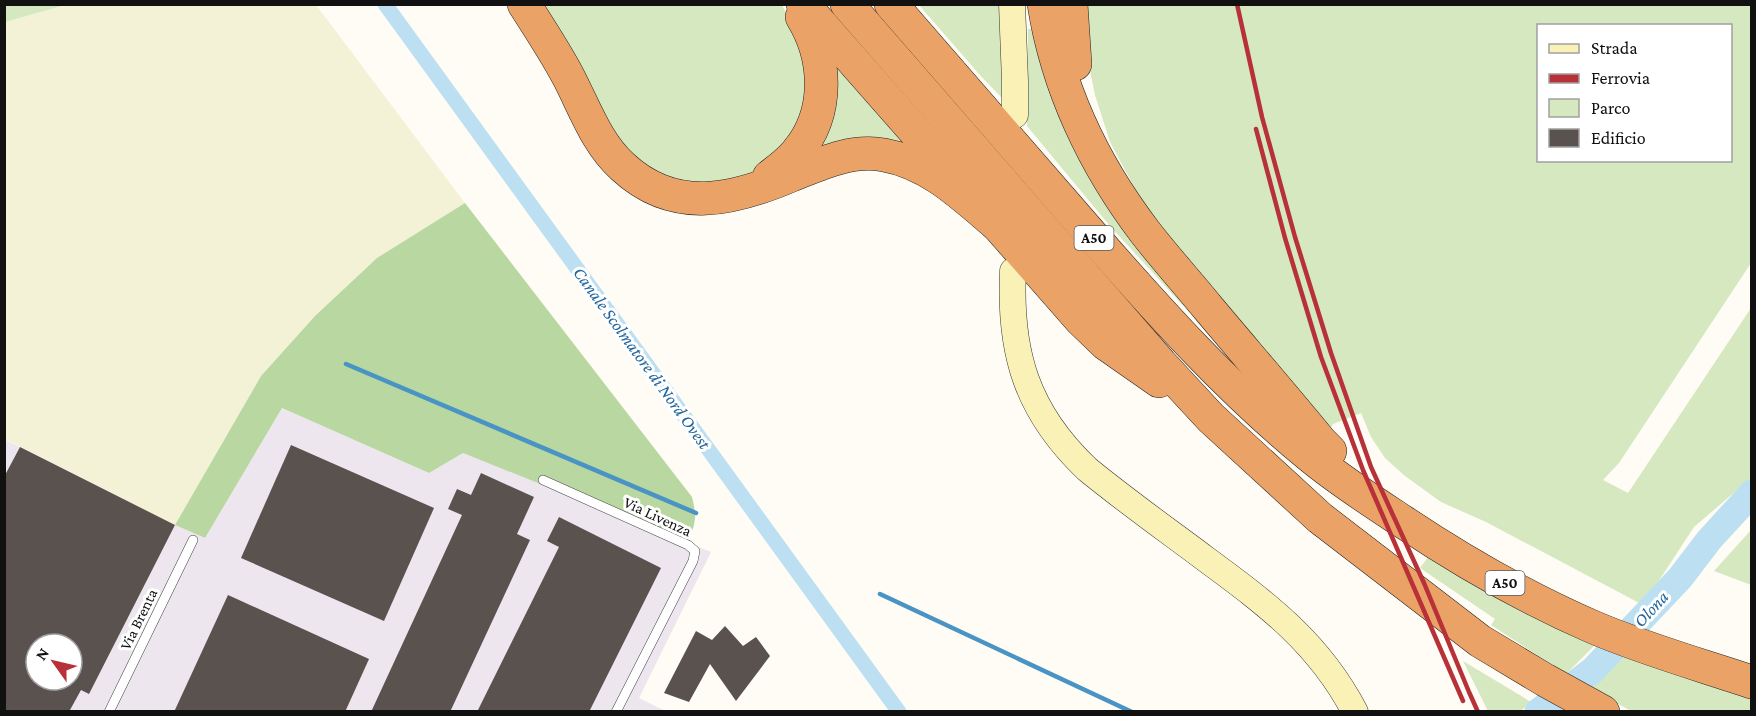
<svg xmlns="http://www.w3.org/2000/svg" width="1756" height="716" font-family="'Crimson Pro',serif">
	<rect width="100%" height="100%" fill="#fefcf5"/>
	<!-- industrial -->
	<path fill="#ede6ee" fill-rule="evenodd" d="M282,408L429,473L463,453L711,552L639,698L665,711H5L4,439L175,525L205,538ZM36,644H72V680H36Z"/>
	<!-- farmland -->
	<polygon fill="#f3f1d6" points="65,5 316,5 465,203 377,258 315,316 261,376 175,525 5,439 4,22"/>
	<!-- green -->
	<g fill="#d5e8c0" fill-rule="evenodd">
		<polygon points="5,4 65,4 65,5 5,22"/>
		<polygon points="538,5 782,5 799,36 805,58 805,103 798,123 779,150 751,173 734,183 680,184 629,158"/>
		<polygon points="919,5 1004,5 1002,98 979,74"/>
		<path d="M1083,5H1751V263L1619,463L1603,480L1628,493L1751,308V478L1694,527L1643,605L1486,522L1441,502L1405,476L1385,458L1371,437L1361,413L1333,424L1325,437L1140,198L1110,142L1095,95L1082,32ZM1538,26H1730V160H1538Z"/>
		<polygon points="1028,29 1037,29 1220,346 1110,226 1027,126"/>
		<polygon points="823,43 919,152 807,149"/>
		<polygon points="1751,530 1751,585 1714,571"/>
		<polygon points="1428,557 1598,642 1566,674 1491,625 1495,619 1420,568"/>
		<polygon points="1623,653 1751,697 1751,711 1631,711 1587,687"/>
		<polygon points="1463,661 1523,697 1532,703 1520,711 1488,711"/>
	</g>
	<!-- forest -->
	<path fill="#b9d7a0" d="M465,203L692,497C697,517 696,524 687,543L463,453L429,473L282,408L205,538L175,525L261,376L315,316L377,258Z"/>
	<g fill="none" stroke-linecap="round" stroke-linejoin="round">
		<!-- stream -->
		<g stroke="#4994c4" stroke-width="4.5">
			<polyline points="346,364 696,513"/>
			<polyline points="880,594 1132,712"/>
		</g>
		<!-- canal -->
		<polyline stroke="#bddff2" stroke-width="15" points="385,4 899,712"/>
		<!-- river -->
		<polyline stroke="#bddff2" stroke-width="27" points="1538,712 1593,670 1680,578 1709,540 1752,493"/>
	</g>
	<!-- building -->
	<g fill="#59524e" fill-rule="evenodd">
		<polygon points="291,445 434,508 384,621 241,558"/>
		<path d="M20,447L175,525L89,694L81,690L70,710L73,712H50L47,710L46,712H4V477ZM36,644H72V680H36Z"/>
		<polygon points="481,473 534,497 517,534 530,540 450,712 371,712 462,515 448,509 457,489 471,495"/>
		<polygon points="559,517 661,568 589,712 477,712 559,547 547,541"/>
		<polygon points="228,595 369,659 345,712 174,712"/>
		<polygon points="725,626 743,646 756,637 770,656 736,701 710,664 689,702 664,693 696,631 712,640"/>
	</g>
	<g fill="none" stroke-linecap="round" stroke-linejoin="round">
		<!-- service casing -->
		<g stroke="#444" stroke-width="10">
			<g id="service">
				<polyline points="543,480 688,545 695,551 693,561 616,712"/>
				<polyline points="109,712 193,540"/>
			</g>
		</g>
		<!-- secondary casing -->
		<g stroke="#333" stroke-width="27">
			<g id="secondary">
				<polyline points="1012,4 1015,81 1015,115"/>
				<path d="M1013,271C1009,353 1027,412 1087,469C1126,501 1167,530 1207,560C1268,605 1319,643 1355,712"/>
			</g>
		</g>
		<!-- motorway casing -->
		<g stroke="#222" stroke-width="34">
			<g id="motorway">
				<path d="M524,4C540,29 556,53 569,78C585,109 597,144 623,167C675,215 734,200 792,175C822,163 852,149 884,155C929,163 961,194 995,223"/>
				<polyline points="803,4 1081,320 1106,344 1159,381"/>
				<polyline points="847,4 1161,364 1211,418 1320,518 1480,641 1545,680 1603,712"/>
				<path d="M891,4C957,81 1024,157 1090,233C1159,312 1229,390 1310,456C1339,480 1370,500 1402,521C1462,561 1526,598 1593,627C1644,649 1698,664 1752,682"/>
				<path d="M1044,4C1057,87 1094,165 1145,232C1165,258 1188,283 1209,309C1246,353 1284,397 1321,442L1330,451"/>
				<polyline points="1071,4 1075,64"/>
				<path d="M769,177C779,169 789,162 797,152C830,113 827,58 802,17"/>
			</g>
		</g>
		<!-- service -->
		<use href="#service" stroke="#fff" stroke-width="9"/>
		<!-- secondary -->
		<use href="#secondary" stroke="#f9f1b5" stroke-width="26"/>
		<!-- motorway -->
		<use href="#motorway" stroke="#eaa267" stroke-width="33"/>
		<!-- rail -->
		<g stroke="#b83139" stroke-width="4.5">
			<polyline points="1237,4 1262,117 1295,237 1331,353 1371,467 1424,583 1469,692 1478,712"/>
			<polyline points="1256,129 1285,238 1321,357 1363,470 1463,701"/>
		</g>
	</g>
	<g text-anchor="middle" stroke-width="6" stroke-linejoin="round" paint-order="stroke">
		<!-- shield labels -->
		<g fill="#fff" stroke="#585858" stroke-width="1.5">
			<rect x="1074.5" y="226" width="39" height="24" rx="4.5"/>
			<rect x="1485.5" y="571" width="39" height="24" rx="4.5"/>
		</g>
		<g font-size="15" font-weight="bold" fill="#111">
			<text x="1094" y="243">A50</text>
			<text x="1505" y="588">A50</text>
		</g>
		<!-- street labels -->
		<g font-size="16" fill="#111" stroke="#fff">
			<text transform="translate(658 516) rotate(25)" y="6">Via Livenza</text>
			<text transform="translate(138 619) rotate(-64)" y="6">Via Brenta</text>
		</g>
		<!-- water labels -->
		<g font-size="18" font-style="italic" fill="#21679b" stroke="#fff">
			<text transform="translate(642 358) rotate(54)" y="6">Canale Scolmatore di Nord Ovest</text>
			<text transform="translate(1651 609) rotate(-47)" y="6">Olona</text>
		</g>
	</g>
	<!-- border -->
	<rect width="1756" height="716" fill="none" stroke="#111111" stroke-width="12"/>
	<!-- legend -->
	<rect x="1537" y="24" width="195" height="138" fill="#ffffff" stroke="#a0a0a0" stroke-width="1.5"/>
	<rect x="1549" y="44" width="30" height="9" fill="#f9f1b5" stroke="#a0a0a0" stroke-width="1.5"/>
	<text x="1591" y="54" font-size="18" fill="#111111">Strada</text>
	<rect x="1549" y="74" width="30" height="9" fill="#b83139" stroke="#a0a0a0" stroke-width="1.5"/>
	<text x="1591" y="84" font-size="18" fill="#111111">Ferrovia</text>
	<rect x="1549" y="99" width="30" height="18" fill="#d5e8c0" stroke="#a0a0a0" stroke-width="1.5"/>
	<text x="1591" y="114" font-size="18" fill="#111111">Parco</text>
	<rect x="1549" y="129" width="30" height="18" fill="#59524e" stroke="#a0a0a0" stroke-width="1.5"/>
	<text x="1591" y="144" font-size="18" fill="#111111">Edificio</text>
	<!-- north arrow -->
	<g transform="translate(54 662) rotate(304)"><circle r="28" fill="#ffffff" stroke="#a0a0a0" stroke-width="1.5"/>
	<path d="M0-4.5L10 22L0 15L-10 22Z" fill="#b83139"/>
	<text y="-9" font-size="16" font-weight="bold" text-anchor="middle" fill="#111111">N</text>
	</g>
</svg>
